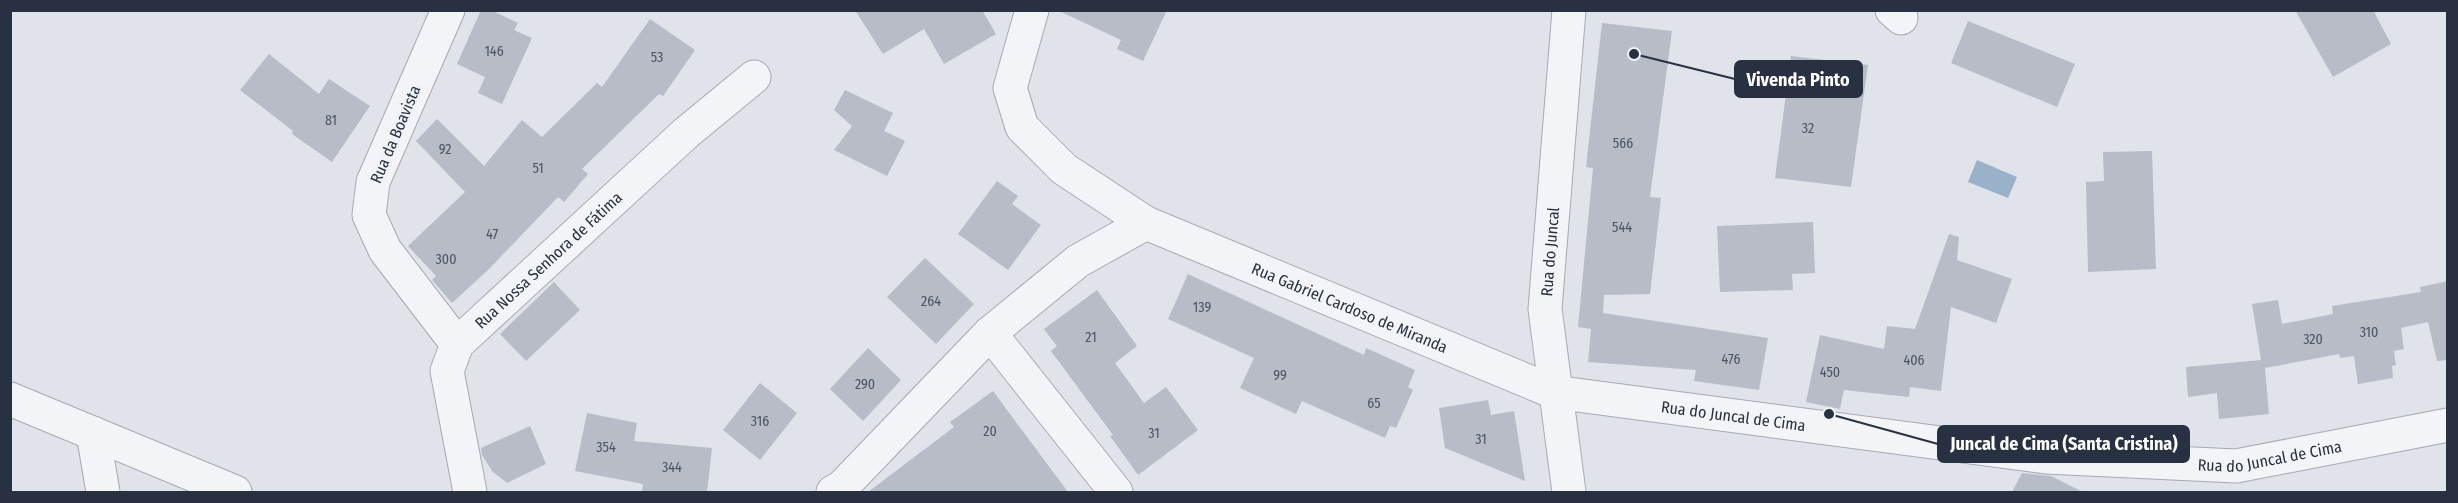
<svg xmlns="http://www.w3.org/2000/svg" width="2458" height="503" font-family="'Fira Sans Condensed',sans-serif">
	<rect width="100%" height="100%" fill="#e0e3e9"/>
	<!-- water -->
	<polygon fill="#9ab1ca" points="1977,160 2017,177 2008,198 1968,182"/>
	<!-- building -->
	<g fill="#b7bcc6">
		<polygon points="481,10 491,10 518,23 514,30 532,38 502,104 478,93 485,77 457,64"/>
		<polygon points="855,10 982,10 996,34 944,64 924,29 883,54"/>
		<polygon points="1057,10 1167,10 1143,61 1117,49 1121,40"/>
		<polygon points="2295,10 2373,10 2391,44 2333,77"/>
		<polygon points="650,19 695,50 663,96 659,94 582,169 588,174 564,202 558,197 489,269 452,303 432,280 436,276 408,246 465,192 416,141 437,119 484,166 522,120 542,137 597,83 602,87"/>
		<polygon points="1968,21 2075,64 2057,107 1951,63"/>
		<polygon points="1602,23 1672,31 1650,197 1661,198 1650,294 1604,295 1603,313 1768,338 1759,390 1694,381 1696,370 1588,362 1591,329 1578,327 1593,168 1586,167"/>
		<polygon points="269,54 319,94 329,79 370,106 332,162 292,134 293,131 240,90"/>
		<polygon points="1791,56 1868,65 1851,187 1775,178"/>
		<polygon points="845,90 893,113 884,131 905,141 887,176 834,150 852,126 834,110"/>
		<polygon points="2152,151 2156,269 2088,272 2086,182 2104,181 2103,152"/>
		<polygon points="997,181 1018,196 1012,204 1041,225 1008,270 958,234"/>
		<polygon points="1813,222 1815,273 1792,274 1793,290 1720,292 1717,226"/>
		<polygon points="1949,234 1959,237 1957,260 2012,279 1996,323 1951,307 1941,391 1910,387 1909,397 1844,390 1840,409 1806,402 1820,335 1884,349 1887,326 1915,329"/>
		<polygon points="925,258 974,304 936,344 887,297"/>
		<polygon points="1188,274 1364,355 1366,348 1415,370 1408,387 1413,390 1396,428 1390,426 1385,438 1302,401 1296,414 1240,388 1254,358 1168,319"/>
		<polygon points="2448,281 2448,360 2437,361 2428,322 2401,328 2404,349 2394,351 2396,365 2392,366 2393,378 2358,384 2354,356 2340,358 2339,354 2265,368 2269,414 2219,419 2217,393 2188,397 2186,367 2261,360 2252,304 2278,300 2282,324 2333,314 2332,306 2421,292 2420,287"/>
		<polygon points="554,282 580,310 526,361 500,334"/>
		<polygon points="1097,290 1137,346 1115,363 1144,403 1166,387 1198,430 1138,475 1110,436 1113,435 1051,351 1057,346 1044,329"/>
		<polygon points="868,348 901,380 863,421 830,389"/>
		<polygon points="760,383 797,413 760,460 723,430"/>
		<polygon points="993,391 1068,492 868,492 954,427 950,422"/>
		<polygon points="1488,400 1491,415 1514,411 1525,481 1445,448 1439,408"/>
		<polygon points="587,413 637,423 634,441 712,448 707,492 642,492 643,484 575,471"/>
		<polygon points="530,426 546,464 507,483 492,471 482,455 481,448"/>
		<polygon points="2022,473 2051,476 2083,492 2012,492"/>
	</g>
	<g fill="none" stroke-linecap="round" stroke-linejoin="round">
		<!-- minor casing -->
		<g stroke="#a5aab3" stroke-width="35">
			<g id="minor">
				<polyline points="448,10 373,182 369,215 385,250 457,344"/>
				<path id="s1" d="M1032,10L1010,88L1022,127L1064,169L1146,223L1554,392L2046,457L2236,466L2448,425"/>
				<polyline points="1892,10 1901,18"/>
				<polyline points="990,333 1116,492"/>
				<polyline points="10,399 235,492"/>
				<polyline points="93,433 103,492"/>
				<path id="s2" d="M470,492L447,371L457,344L686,133L754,77"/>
				<polyline points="833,492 842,487 990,333 1078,261 1146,223"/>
				<path id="s3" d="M1569,492L1545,309L1569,10"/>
			</g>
		</g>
		<!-- minor -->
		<use href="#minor" stroke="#f2f4f7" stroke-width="33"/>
	</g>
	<g text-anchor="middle" stroke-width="5" stroke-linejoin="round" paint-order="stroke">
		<!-- number labels -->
		<g font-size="14" fill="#4c5462">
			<text x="494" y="56">146</text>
			<text x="657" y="62">53</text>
			<text x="331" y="125">81</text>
			<text x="1808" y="133">32</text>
			<text x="1623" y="148">566</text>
			<text x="445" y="154">92</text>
			<text x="538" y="173">51</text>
			<text x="1622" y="232">544</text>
			<text x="492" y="239">47</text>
			<text x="446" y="264">300</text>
			<text x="931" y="306">264</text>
			<text x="1202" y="312">139</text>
			<text x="2369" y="337">310</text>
			<text x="1091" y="342">21</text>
			<text x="2313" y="344">320</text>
			<text x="1731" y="364">476</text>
			<text x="1914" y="365">406</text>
			<text x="1830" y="377">450</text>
			<text x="1280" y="380">99</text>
			<text x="865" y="389">290</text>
			<text x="1374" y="408">65</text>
			<text x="760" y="426">316</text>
			<text x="990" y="436">20</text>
			<text x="1154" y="438">31</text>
			<text x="1481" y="444">31</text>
			<text x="606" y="452">354</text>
			<text x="672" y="472">344</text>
		</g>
		<!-- street labels -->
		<g font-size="16" fill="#283141" stroke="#eff2f6">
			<text transform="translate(395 134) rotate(-67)" y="6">Rua da Boavista</text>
			<text dy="6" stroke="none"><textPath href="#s3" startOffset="242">Rua do Juncal</textPath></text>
			<text dy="6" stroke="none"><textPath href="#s2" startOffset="276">Rua Nossa Senhora de Fátima</textPath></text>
			<text dy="6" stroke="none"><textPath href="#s1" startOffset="500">Rua Gabriel Cardoso de Miranda</textPath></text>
			<text dy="6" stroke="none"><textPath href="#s1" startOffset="902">Rua do Juncal de Cima</textPath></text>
			<text dy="6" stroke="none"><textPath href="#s1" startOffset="1442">Rua do Juncal de Cima</textPath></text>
		</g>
	</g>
	<!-- callouts -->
	<path fill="none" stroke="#283141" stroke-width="2" d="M1634 54L1735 79M1829 414L1938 444"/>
	<g fill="#283141" stroke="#eff2f6" stroke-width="2">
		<circle cx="1634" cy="54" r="6"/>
		<circle cx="1829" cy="414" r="6"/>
	</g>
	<g fill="#283141" stroke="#283141" stroke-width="2">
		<rect x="1735" y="61" width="127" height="36" rx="6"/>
		<rect x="1938" y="426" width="251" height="36" rx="6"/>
	</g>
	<g font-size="18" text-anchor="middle" font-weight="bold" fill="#fff">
		<text x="1798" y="86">Vivenda Pinto</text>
		<text x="2064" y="450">Juncal de Cima (Santa Cristina)</text>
	</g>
	<!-- border -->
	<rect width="2458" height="503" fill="none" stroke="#283141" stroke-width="24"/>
</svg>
